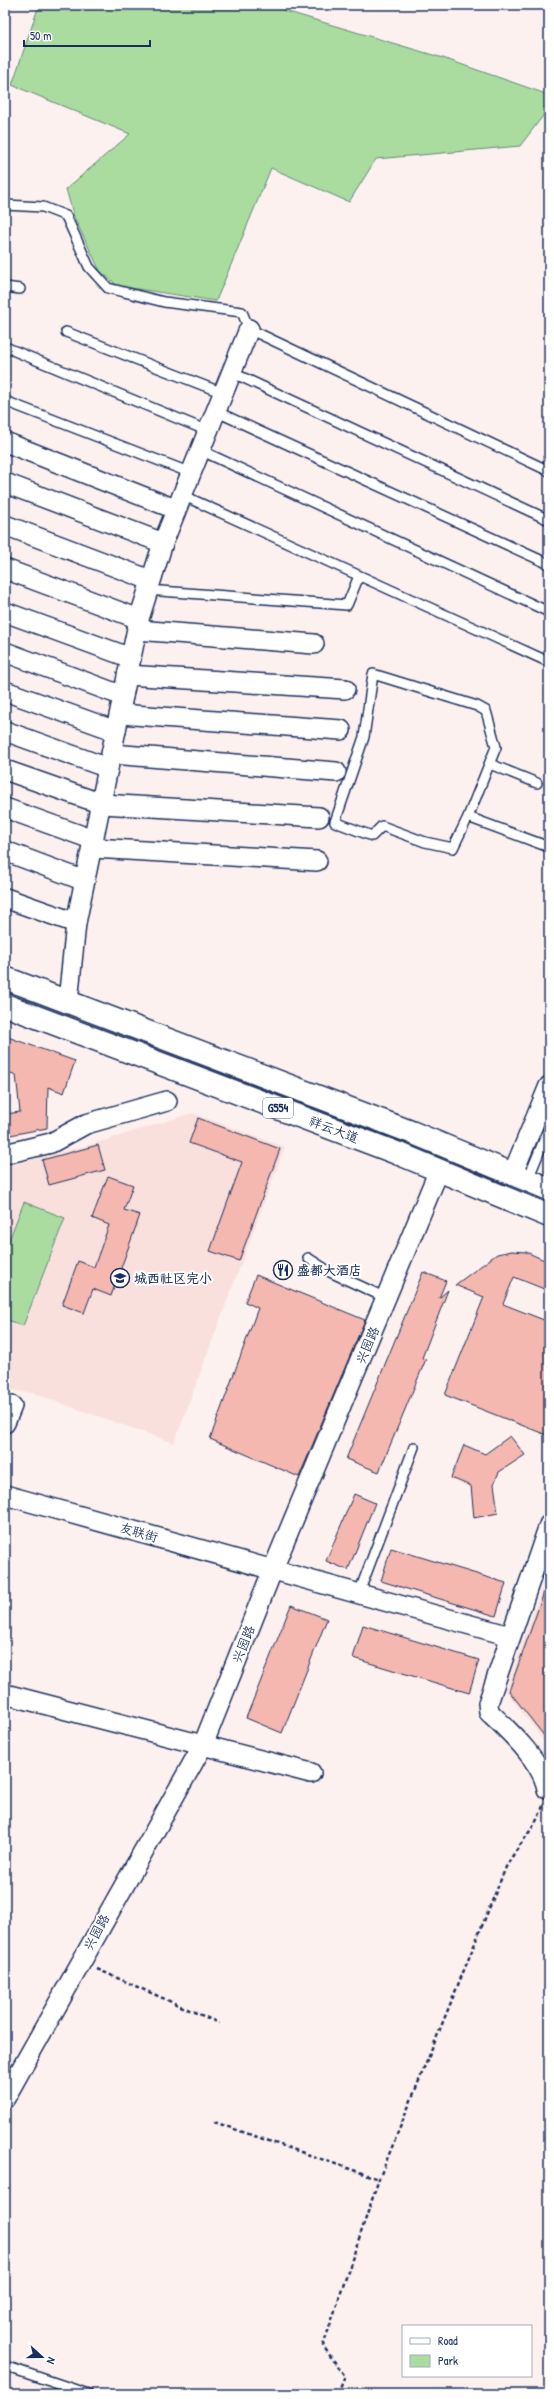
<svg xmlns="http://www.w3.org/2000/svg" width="554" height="2399" font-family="'Patrick Hand','LXGW WenKai TC',sans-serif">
	<rect width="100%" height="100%" fill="#fdf1ef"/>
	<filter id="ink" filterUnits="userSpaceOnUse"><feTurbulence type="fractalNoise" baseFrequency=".025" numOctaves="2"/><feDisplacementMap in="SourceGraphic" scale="8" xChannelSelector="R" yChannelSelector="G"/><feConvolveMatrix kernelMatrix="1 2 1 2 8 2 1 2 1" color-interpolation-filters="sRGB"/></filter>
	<g filter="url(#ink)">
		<!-- built -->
		<g fill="#fae0dc">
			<polygon points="192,1113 285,1147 174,1443 32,1393 5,1389 5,1167 103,1141"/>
			<polygon points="549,1568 549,1748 506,1691"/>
		</g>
		<!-- green -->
		<g fill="#a9dc9e" stroke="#62867e">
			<polygon points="39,5 265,5 443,58 549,95 549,108 520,146 376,159 349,202 271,168 216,301 118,286 100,271 74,217 66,189 130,134 12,85"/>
			<polygon points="24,1202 65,1218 23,1326 5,1319 5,1250"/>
		</g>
		<!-- building -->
		<g fill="#f4b8b0" stroke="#1b2f5e">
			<polygon points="5,1036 75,1061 64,1093 48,1087 47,1128 5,1136 5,1114 20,1112 16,1075 5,1071"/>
			<polygon points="198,1118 280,1149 239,1261 210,1251 242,1162 189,1143"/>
			<polygon points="98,1145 105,1170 49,1185 42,1160"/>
			<polygon points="108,1176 133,1185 124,1210 140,1215 111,1296 93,1289 84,1313 62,1305 78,1261 94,1267 109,1225 92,1218"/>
			<polygon points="512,1251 526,1252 549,1262 549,1291 514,1277 503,1304 549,1322 549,1436 445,1395 484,1297 455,1285 497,1254"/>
			<polygon points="423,1272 446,1281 439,1298 448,1290 422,1358 426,1359 379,1472 346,1459"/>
			<polygon points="256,1275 365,1320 299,1477 210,1439 258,1308 245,1302"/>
			<polygon points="510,1436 525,1455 499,1472 494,1484 498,1513 474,1518 471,1486 451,1478 464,1445 485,1454"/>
			<polygon points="354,1494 375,1503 348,1570 326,1561"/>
			<polygon points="391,1548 506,1583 496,1616 381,1581"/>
			<polygon points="547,1584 549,1585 549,1742 509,1691"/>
			<polygon points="291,1605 327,1619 282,1733 246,1718"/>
			<polygon points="363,1625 479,1660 469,1693 353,1658"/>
		</g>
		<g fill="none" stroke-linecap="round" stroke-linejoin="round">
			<!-- service casing -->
			<g stroke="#1b2f5e" stroke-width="12">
				<g id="service">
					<polyline points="5,205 43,207 66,216 89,267 108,288 164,302 242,312 249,329 549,471"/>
					<polyline points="5,287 20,289"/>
					<polyline points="66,332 223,393"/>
					<polyline points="5,347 208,431"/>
					<polyline points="231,372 549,520"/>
					<polyline points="5,401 191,473"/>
					<polyline points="215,411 549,564"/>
					<polyline points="200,450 549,612"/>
					<polyline points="182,495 549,662"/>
					<polyline points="147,590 347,605 359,576"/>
					<polyline points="490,764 537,783"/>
					<polyline points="468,817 453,848 425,842 382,826 372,836 335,822 364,737 373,674 477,706 486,711 496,747 468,817 549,847"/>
					<polyline points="528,1179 549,1128"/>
					<polyline points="308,1258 330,1272 386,1298"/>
					<polyline points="359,1593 414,1447"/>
					<polyline points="5,2366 88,2394"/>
				</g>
			</g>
			<!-- minor casing -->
			<g stroke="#1b2f5e" stroke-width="22">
				<g id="minor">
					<polyline points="5,442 175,509"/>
					<polyline points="5,483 163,543"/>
					<polyline points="5,525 150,580"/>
					<polyline points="5,569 139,619"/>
					<polyline points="5,612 131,658"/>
					<polyline points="137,630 314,644"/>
					<polyline points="5,652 123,696"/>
					<polyline points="127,675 345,689"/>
					<polyline points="5,691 116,731"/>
					<polyline points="120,714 341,730"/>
					<polyline points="5,731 108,768"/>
					<polyline points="112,754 336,772"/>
					<polyline points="5,770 102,804 319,817"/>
					<polyline points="5,808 94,840"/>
					<polyline points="93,848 317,861"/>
					<polyline points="5,851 85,881"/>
					<polyline points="5,898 76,923"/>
					<polyline points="68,1002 76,923 139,619 163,543 249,329"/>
					<polyline points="5,1154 51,1143 86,1124 167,1101"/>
					<polyline points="513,1173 549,1086"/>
					<polyline points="5,1423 12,1406"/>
					<polyline points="5,1495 510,1636"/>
					<polyline points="5,1694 311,1773"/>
					<path d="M547,1789C542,1761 509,1731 489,1712L488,1703L549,1525"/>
					<polyline points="5,2098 203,1745 273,1569 439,1170"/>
				</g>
			</g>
			<!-- trunk casing -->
			<g stroke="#1b2f5e" stroke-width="25">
				<g id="trunk">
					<polyline points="5,978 411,1132 549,1189"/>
					<polyline points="5,1005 402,1155 549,1216"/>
				</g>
			</g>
			<!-- path -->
			<g stroke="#1b2f5e" stroke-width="2.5" stroke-dasharray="4 3" stroke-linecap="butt">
				<polyline points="97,1969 219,2023"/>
				<polyline points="214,2122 379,2179"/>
				<path d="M338,2394L345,2376L323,2346L379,2179L506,1867C517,1846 535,1829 543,1806"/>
			</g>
			<!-- service -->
			<use href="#service" stroke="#fff" stroke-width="9"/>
			<!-- minor -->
			<use href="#minor" stroke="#fff" stroke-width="19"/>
			<!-- trunk -->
			<use href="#trunk" stroke="#fff" stroke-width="22"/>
		</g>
	</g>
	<!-- icons -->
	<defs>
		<g id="restaurant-ring" transform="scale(1)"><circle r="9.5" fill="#fff" stroke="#1b2f5e" stroke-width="1.5"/><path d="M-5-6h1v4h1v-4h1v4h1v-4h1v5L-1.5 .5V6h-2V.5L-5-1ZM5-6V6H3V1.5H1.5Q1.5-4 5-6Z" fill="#1b2f5e"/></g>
		<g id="school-ring" transform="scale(1)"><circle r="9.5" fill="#fff" stroke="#1b2f5e" stroke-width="1.5"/><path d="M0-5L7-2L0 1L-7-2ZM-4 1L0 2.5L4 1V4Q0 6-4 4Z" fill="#1b2f5e"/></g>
	</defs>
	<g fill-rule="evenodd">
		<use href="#restaurant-ring" x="283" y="1270"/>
		<use href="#school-ring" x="120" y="1278"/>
	</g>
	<g text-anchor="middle" stroke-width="4" stroke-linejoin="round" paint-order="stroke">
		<!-- shield labels -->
		<rect fill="#fff" stroke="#5f6d8e" stroke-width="1" x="263" y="1098" width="30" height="20" rx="3"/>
		<g font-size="12" font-weight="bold" fill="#1b2f5e">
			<text x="278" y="1112">G554</text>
		</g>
		<!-- street labels -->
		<g font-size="13" fill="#1b2f5e" stroke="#fff">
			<text transform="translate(334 1129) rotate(21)" y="5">祥云大道</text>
			<text transform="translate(367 1345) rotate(-67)" y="5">兴园路</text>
			<text transform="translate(139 1532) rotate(16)" y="5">友联街</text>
			<text transform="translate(243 1644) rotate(-68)" y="5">兴园路</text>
			<text transform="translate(96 1932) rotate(-61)" y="5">兴园路</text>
		</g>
		<!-- poi labels -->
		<g font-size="13" font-weight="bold" fill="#1b2f5e" stroke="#fff" text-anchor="start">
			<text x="297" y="1275">盛都大酒店</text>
			<text x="134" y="1283">城西社区完小</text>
		</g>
	</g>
	<!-- margin -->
	<rect width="554" height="2399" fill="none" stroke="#fff" stroke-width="20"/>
	<rect x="10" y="10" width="534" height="2379" fill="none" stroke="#1b2f5e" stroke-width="1.5" filter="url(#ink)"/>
	<!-- legend -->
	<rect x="402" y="2325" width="130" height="52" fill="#ffffff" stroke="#a4acbf"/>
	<rect x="410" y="2338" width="20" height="6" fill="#ffffff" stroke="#a4acbf"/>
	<text x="438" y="2345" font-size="12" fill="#1b2f5e">Road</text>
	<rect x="410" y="2355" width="20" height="12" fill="#a9dc9e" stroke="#a4acbf"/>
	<text x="438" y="2365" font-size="12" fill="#1b2f5e">Park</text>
	<!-- north arrow -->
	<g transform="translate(42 2357) rotate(111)" stroke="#ffffff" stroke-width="3" paint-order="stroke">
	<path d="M0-3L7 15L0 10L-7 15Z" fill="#1b2f5e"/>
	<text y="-6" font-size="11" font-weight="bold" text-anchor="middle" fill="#1b2f5e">N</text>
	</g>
	<!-- scale -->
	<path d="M24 40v6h126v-6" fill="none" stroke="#1b2f5e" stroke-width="2"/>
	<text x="30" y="40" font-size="12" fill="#1b2f5e" stroke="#ffffff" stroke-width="3" paint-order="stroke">50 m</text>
</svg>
